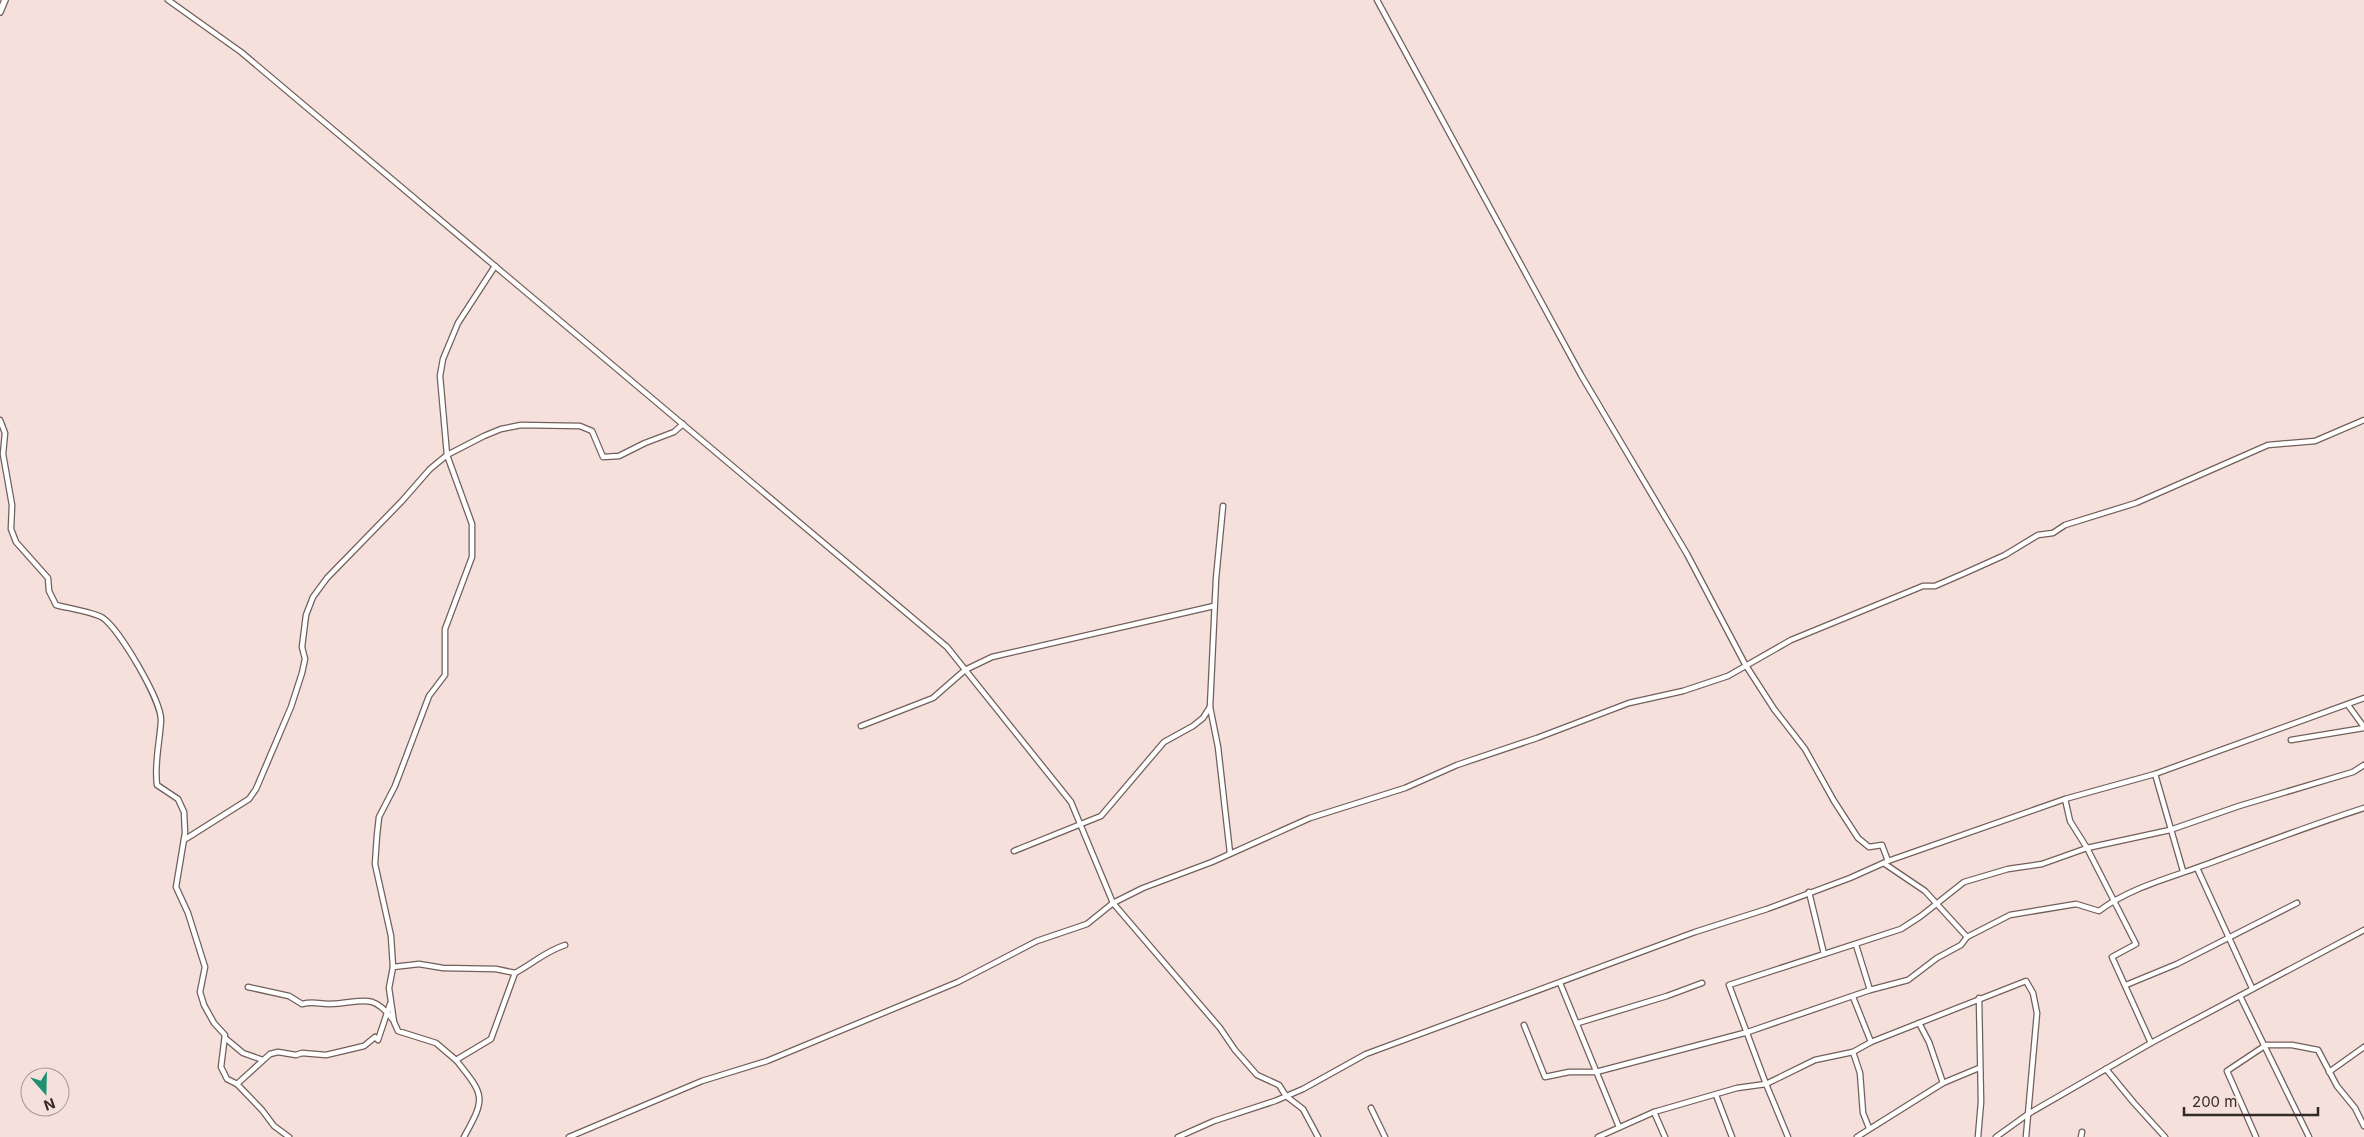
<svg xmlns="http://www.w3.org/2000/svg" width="2364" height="1137" font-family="Inter,sans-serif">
	<rect width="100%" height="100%" fill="#f5e0db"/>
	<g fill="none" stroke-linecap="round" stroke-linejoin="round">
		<!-- minor casing -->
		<g stroke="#715f5a" stroke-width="7">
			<g id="minor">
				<polyline points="168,0 241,52 947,647 1071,802 1113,903 1220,1028 1235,1050 1257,1075 1279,1085 1286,1096 1303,1109 1318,1137"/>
				<polyline points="1377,0 1581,375 1687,554 1745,664 1774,709 1805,749 1834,801 1858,838 1869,847 1882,845 1888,861"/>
				<path d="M495,266L458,323L443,359L440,376L447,455L472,524V557L445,629V675L429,696L395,786L379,817L377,835L375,864L391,936L393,967L389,988L394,1022L398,1031L436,1043L456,1060L491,1039L515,973C534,963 544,952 565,945"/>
				<path d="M0,420L5,433L3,454L12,505L11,529L16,542L48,578L49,591L56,605C67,608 94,612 103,618C120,630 161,700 161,720C160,742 154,762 157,785L178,799L184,812L185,833L176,887L188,913L205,967L200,992L204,1005L214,1023L225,1035L221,1067L227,1079L237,1084L262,1110L274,1126L289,1137"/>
				<polyline points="1223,506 1216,579 1210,707 1218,747 1230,853"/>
				<polyline points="2348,705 2364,727"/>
				<polyline points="861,726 933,698 965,670 992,657 1214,606"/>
				<polyline points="2291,740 2364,728"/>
				<polyline points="2155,774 2183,871"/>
				<polyline points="2065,799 2070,821 2087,848 2136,944 2112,957 2151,1043"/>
				<polyline points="184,840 249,799 256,789 291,707 302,673 305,659 302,647 306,615 313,597 327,578 402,501 430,469 447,455 484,436 501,429 521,425 580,426 592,431 603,457 619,456 645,443 674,432 683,424"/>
				<polyline points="1014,851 1101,816 1164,742 1193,726 1203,718 1210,707"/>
				<polyline points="1885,864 1925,891 1967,937"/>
				<polyline points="2197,868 2252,988"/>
				<polyline points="1809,892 1824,954"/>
				<polyline points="1856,945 1870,990"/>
				<polyline points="393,967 419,964 443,968 496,969 515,973"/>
				<polyline points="1560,983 1619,1127"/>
				<polyline points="2126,985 2177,964 2297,903"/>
				<path d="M248,987L289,996L302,1004C314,1001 318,1004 329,1004C360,1004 371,990 393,1020"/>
				<polyline points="2240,996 2309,1137"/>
				<polyline points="1853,997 1871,1042"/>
				<polyline points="1578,1023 1667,996 1702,983"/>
				<polyline points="1919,1023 1929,1042 1943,1083"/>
				<path d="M1524,1025L1545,1077L1569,1072H1596L1748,1032L1870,990L1908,980L1937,958L1961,945L1967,937L2010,915L2076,904L2099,911C2128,889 2166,879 2199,867C2254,847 2308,826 2364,808"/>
				<polyline points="225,1038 243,1053 263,1060"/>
				<polyline points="1853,1052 1860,1073 1863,1113 1869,1128"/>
				<path d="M456,1060C485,1096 486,1097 464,1137"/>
				<polyline points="2106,1069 2134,1103 2165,1137"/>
				<polyline points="2329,1072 2364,1047"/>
				<polyline points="237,1084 270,1054 278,1052 296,1055 302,1053 326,1055 364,1046 375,1037 378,1040 390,1004"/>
				<polyline points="1716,1095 1732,1137"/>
				<polyline points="1371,1108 1385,1137"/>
				<polyline points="1654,1112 1665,1137"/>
				<polyline points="569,1137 702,1081 767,1061 958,982 1037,941 1087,924 1113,903 1143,888 1212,862 1310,818 1405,788 1457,765 1537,738 1629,703 1683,691 1728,676 1791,640 1923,586 1935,586 1965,573 2005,555 2038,535 2053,533 2065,525 2136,503 2268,445 2315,441 2364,420"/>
				<polyline points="1178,1137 1214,1121 1275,1101 1303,1089 1366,1054 1695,932 1767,909 1850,878 1888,861 2065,799 2155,774 2364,698"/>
				<polyline points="1598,1137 1654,1112 1737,1088 1766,1084 1815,1060 1853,1052 1871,1042 2026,981 2033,993 2037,1013 2026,1137"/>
				<polyline points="1788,1137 1766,1084 1729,985 1901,929 1921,916 1964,882 2008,869 2042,864 2087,848 2170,830 2239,806 2353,772 2364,765"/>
				<polyline points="1857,1137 1943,1083 1979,1068"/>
				<polyline points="1978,1137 1981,1102 1979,998"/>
				<polyline points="1996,1137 2028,1114 2151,1043 2364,930"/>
				<polyline points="2081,1137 2082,1132"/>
				<polyline points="2256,1137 2227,1071 2266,1045 2292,1045 2318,1050 2337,1086 2355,1108 2364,1126"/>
			</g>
		</g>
		<!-- tertiary casing -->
		<g stroke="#715f5a" stroke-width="8">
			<polyline id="tertiary" points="0,12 5,0"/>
		</g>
		<!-- minor -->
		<use href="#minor" stroke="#fff" stroke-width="4.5"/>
		<!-- tertiary -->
		<use href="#tertiary" stroke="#fff" stroke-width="5.5"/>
	</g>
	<!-- north arrow -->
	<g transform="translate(45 1092) rotate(160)"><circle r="24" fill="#f5e0db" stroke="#a79793"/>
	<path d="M0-4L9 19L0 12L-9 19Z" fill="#1f9071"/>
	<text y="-8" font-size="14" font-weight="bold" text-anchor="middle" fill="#322a28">N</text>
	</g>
	<!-- scale -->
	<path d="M2184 1107v8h134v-8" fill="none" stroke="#322a28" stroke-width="2.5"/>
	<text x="2192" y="1107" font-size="15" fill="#322a28" stroke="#f5e0db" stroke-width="4" paint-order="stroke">200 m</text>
</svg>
